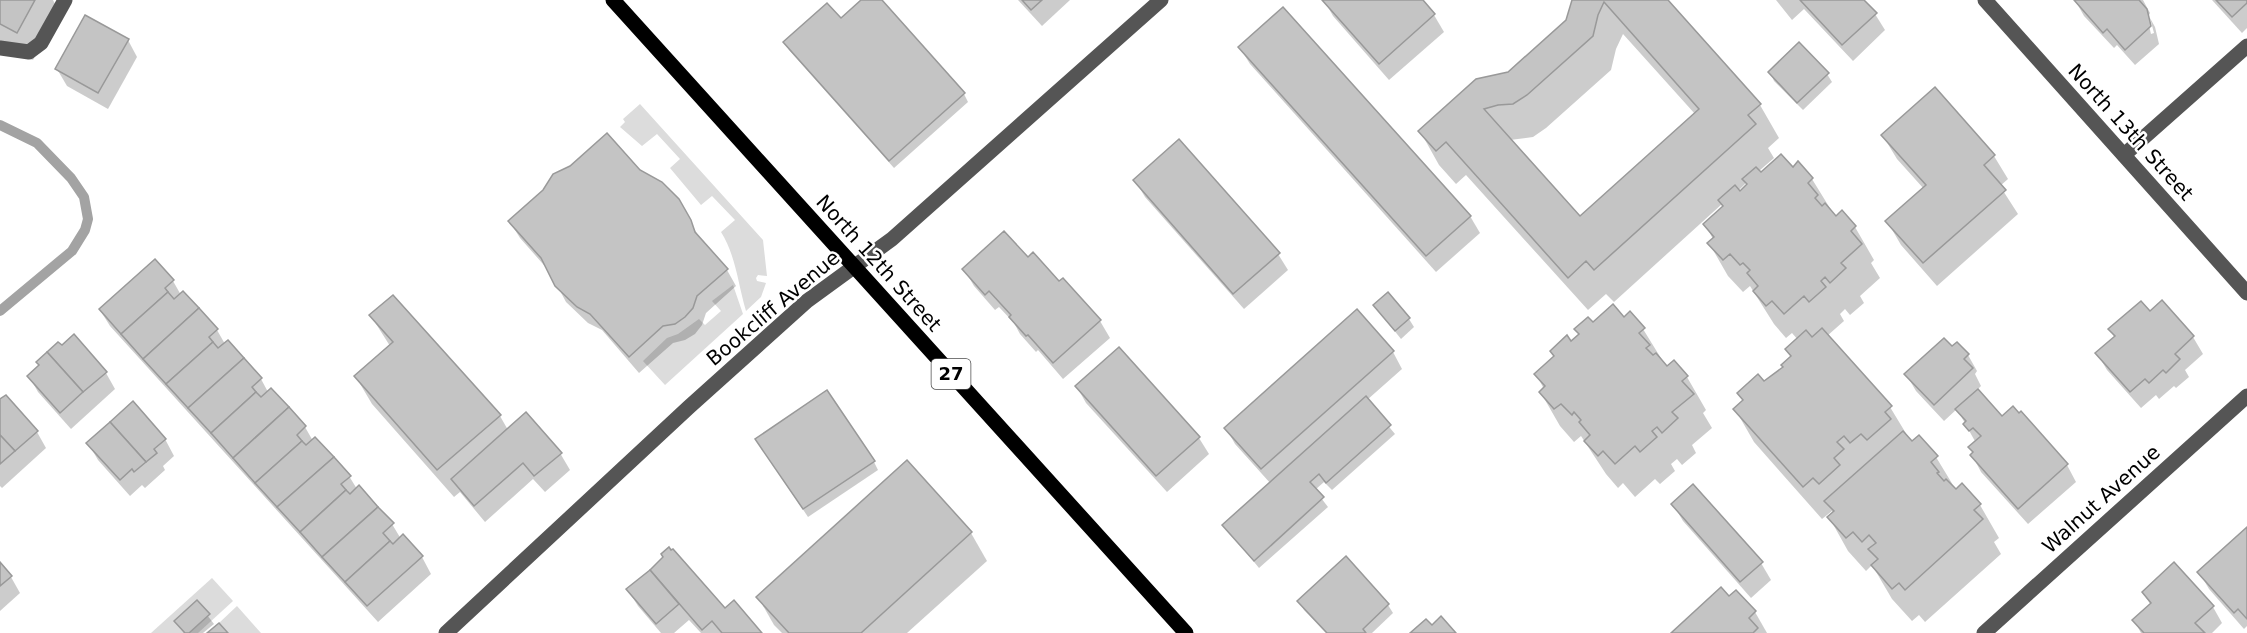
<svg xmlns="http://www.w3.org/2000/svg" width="2247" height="633" font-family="'DejaVu Sans',sans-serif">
	<rect width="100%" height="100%" fill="#fff"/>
	<!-- green -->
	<g fill="#dcdcdc">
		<path d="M640,104L763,240L767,276L758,275L756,278L757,281L766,283L761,297L746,311C738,284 736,256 721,232L735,220L712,196L701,205L670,168L680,159L657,134L642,146L620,127L625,122L623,119Z"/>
		<polygon points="733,285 743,314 665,385 643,361 667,338 678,334 699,319 705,325 721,311 712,301"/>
		<polygon points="212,578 233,601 198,633 151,633"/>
		<polygon points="237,606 261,633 228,633 219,623"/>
	</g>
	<!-- shadow -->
	<g fill="#0003" fill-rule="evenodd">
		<polygon points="0,0 53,0 59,12 33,60 0,42"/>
		<polygon points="863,0 880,0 964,94 968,102 894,168 789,50 784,42 841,20"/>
		<polygon points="1018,0 1070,0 1042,26"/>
		<polygon points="1324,0 1421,0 1434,15 1444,32 1389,80 1333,16"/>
		<path d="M1573,0H1666L1760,105L1779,138L1768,148L1774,158L1759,171L1761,174L1792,169L1798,163L1812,179L1836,218L1842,212L1855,227L1874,260L1871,263L1880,278L1860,296L1864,303L1850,315L1845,309L1840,314L1844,321L1827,336L1890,407L1910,440L1936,457L1956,490L1980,505L1999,538L1994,542L2001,554L1925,622L1919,615L1912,621L1892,599L1872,565L1866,571L1848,551L1829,517L1833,514L1832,511L1822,519L1754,442L1735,409L1743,401L1739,393L1764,383L1784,368L1792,358L1787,350L1798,340L1792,333L1786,338L1774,324L1750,286L1743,292L1728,276L1709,243L1713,239L1705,224L1724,207L1722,204L1614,302L1606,294L1588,310L1466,175L1456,184L1439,165L1420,131L1508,73L1567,20ZM1623,34L1695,114L1580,218L1510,140L1533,137L1546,128L1611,70L1616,49ZM1746,183L1748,186L1740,193L1738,191Z"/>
		<polygon points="1776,0 1862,0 1875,14 1885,30 1853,61 1804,9 1792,20"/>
		<polygon points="2075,0 2143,0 2150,13 2149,15 2146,13 2151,34 2154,33 2150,18 2155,27 2159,44 2135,65 2117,45 2114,48 2084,16"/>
		<polygon points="2212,0 2247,0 2247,28 2242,33"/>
		<polygon points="128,40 137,57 108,109 67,86 57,69"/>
		<polygon points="1240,48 1470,216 1480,233 1436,272 1250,64"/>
		<polygon points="1770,72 1827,74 1832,82 1803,110 1774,81"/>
		<polygon points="1883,136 1994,156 2008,179 2000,186 2018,214 1937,286 1901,245 1887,221 1924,189 1897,159"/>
		<polygon points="639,171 678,200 700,239 727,270 736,286 706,313 702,325 695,334 685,340 673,343 639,373 602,330 588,323 566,302 550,272 520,238 510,222"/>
		<polygon points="1135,180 1278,254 1288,270 1244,309 1145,197"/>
		<polygon points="1027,259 1059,284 1063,280 1100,321 1110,338 1063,379 1038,350 1036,352 1020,334 1014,323 999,307 995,310 974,286 964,269"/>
		<polygon points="155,261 173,281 181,295 217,330 225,344 261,379 268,392 305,427 313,441 349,476 357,489 392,524 401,539 422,557 431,574 378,622 110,326 100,310"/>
		<polygon points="2162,302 2193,337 2203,354 2185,370 2189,377 2176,388 2174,386 2159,399 2156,395 2141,408 2107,370 2097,353 2115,338 2110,330 2150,313"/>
		<polygon points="1374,305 1409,319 1414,327 1401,339"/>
		<polygon points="371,316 500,416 508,430 560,453 570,470 545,492 533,479 485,522 460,492 454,497 372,404 356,377 390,346"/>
		<polygon points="1624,319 1643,329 1667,368 1674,362 1687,377 1706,410 1703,413 1712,428 1692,445 1696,453 1682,465 1677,459 1671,464 1675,471 1660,484 1655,479 1635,497 1623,483 1618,488 1606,474 1581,436 1574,442 1560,426 1541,393 1544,389 1536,374 1579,335 1576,330 1593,324"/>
		<polygon points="1952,348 1968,355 1977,371 1975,374 1981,386 1977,390 2002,418 2067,465 2076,482 2028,524 1981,472 1972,455 1974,453 1970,447 1976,443 1957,409 1944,421 1916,391 1906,374"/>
		<polygon points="1393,352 1402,369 1367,400 1395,434 1332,490 1324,482 1315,490 1328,507 1259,568 1224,525 1271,484 1235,444 1226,428"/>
		<polygon points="106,373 115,389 71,429 38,392 29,376"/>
		<polygon points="1077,387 1199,438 1209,454 1167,492 1086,403"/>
		<polygon points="0,401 37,432 46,448 2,488 0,486"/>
		<polygon points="165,439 174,456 163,466 165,470 145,488 142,485 130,496 98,460 88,443"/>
		<polygon points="762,448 874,462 878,470 808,517"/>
		<polygon points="1673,504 1761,563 1771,580 1751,598 1683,521"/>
		<polygon points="2247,529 2247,626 2244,629 2209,589 2199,572"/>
		<polygon points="971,533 987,561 907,633 782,633 774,625 758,597"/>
		<polygon points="1346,558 1388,605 1393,613 1372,633 1326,633 1304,610 1299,601"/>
		<polygon points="0,565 11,577 20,593 0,611"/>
		<polygon points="656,567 725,610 760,633 701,633 689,620 674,633 661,633 638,606 628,590"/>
		<polygon points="1736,592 1755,612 1767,633 1673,633"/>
		<polygon points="2143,593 2213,607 2222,623 2212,633 2141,633 2134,620 2151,605"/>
		<polygon points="197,602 214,624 203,633 184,633 175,621"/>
	</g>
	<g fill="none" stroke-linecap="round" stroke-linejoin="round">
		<!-- stream -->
		<polyline stroke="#a3a3a3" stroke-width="10" points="0,125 37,143 71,178 84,197 88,219 85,230 72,251 0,311"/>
	</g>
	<!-- building -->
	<g fill="#c4c4c4" stroke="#999" stroke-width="1.5" fill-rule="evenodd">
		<polygon points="0,0 35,0 17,33 0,24"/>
		<polygon points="861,0 882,0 965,93 889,161 783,42 827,3 841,18"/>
		<polygon points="1022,0 1042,0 1031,10"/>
		<polygon points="1322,0 1423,0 1435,14 1379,64"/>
		<path d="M1572,0H1668L1761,104L1748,115L1756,124L1594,270L1586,261L1568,278L1446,142L1436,151L1418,131L1476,79L1508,72L1566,20ZM1604,2L1699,109L1580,216L1484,109L1498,105L1513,104L1527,95L1593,36L1598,15Z"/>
		<polygon points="1800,0 1864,0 1877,13 1842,45"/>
		<polygon points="2074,0 2139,0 2147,9 2151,26 2125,50 2107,29 2103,33"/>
		<polygon points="2216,0 2247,0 2247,3 2232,17"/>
		<polygon points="1283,7 1471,216 1426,256 1238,47"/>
		<polygon points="85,15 129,39 98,93 55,69"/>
		<polygon points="1799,42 1829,73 1797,103 1768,72"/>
		<polygon points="1935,87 1995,155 1984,165 2006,190 1923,263 1885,221 1926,185 1881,135"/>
		<polygon points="607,133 640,170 662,182 679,199 691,220 695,232 728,269 697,296 693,308 685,317 675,324 663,326 629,357 590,314 577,307 555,286 541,258 508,221 543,190 553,174 570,166"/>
		<polygon points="1179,139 1280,253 1233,294 1133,180"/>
		<polygon points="1781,154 1793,167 1798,161 1813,178 1808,183 1818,195 1815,198 1822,206 1825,203 1836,216 1842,210 1856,226 1851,231 1862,244 1841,263 1846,268 1830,283 1825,277 1821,281 1826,287 1809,302 1804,296 1784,314 1772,301 1766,306 1753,291 1758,286 1747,273 1750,270 1743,263 1740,265 1730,254 1723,260 1707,243 1714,237 1703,224 1723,206 1718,200 1735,185 1740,191 1747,184 1742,179 1756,167 1761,172"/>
		<polygon points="1004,231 1028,257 1033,252 1059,281 1063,278 1101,320 1053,363 1028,335 1026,336 1009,317 1011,315 989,291 985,295 962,269"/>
		<polygon points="155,259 174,280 165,288 168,292 121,334 99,309"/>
		<polygon points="183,291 199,308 143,359 121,334 168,292 174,299"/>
		<polygon points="1388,292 1410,318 1395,331 1373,305"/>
		<polygon points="393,295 501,415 437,470 354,376 393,342 369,315"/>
		<polygon points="2162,300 2194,336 2175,354 2180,359 2166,373 2163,370 2149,383 2145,379 2130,392 2095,353 2115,336 2108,329 2141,301 2150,311"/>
		<polygon points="1613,304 1624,317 1630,311 1645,328 1639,333 1650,345 1646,348 1653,355 1656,353 1667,366 1674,360 1688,376 1682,381 1694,394 1672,412 1678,418 1662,433 1657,427 1652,431 1657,437 1640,452 1635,446 1615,464 1603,451 1598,456 1584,441 1590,435 1579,422 1581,420 1574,412 1572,415 1561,404 1554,409 1539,392 1545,386 1534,374 1554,356 1550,351 1567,335 1571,341 1579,334 1574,329 1588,317 1593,322"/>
		<polygon points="199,308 218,329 209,337 213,342 166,384 143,359"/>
		<polygon points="1357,309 1394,351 1261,469 1224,428"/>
		<polygon points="1822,328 1892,406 1885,412 1891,419 1867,440 1861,434 1850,443 1844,436 1837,442 1844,449 1834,458 1840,465 1819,484 1813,478 1803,487 1733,409 1743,400 1737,393 1758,374 1764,381 1783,367 1781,365 1791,356 1785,349 1806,330 1812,337"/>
		<polygon points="74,334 107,372 83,392 47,352 58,342 62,345"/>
		<polygon points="1944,338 1952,346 1957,342 1969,354 1964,359 1973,368 1934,405 1904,374"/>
		<polygon points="228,340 244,358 188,408 166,384 213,342 218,348"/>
		<polygon points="1119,347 1200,437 1156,476 1075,386"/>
		<polygon points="47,352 83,392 60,413 27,376 39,365 36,362"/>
		<polygon points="244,358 262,378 252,387 256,392 211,433 188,408"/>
		<polygon points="271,388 289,407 233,458 211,433 256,392 261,397"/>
		<polygon points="1978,389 2002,416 2013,406 2019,413 2021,411 2068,464 2018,509 1970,455 1973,452 1968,447 1981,436 1973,428 1969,431 1963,424 1966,421 1955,409"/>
		<polygon points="827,390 875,461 803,509 755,439"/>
		<polygon points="6,395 38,431 15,451 0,435 0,399"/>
		<polygon points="1366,396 1391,425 1326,483 1319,474 1310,482 1324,497 1254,561 1222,525"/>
		<polygon points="133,401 166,439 154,449 157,453 146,462 110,422"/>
		<polygon points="289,407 306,426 297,435 302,441 255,483 233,458"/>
		<polygon points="526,412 562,453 534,476 523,463 474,506 451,479"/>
		<polygon points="110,422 146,462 134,472 132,469 120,480 86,443"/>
		<polygon points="1903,431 1912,441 1919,435 1938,456 1931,462 1939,472 1937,473 1944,481 1946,479 1956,489 1962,483 1981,504 1974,510 1983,519 1905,590 1899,583 1892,589 1871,565 1878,559 1868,549 1876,543 1869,535 1862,542 1853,532 1846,538 1827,517 1834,511 1824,501"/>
		<polygon points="0,435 15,451 0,464"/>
		<polygon points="315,437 334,457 277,507 255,483 302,441 306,445"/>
		<polygon points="334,457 351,476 341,484 346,490 300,532 277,507"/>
		<polygon points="907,460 972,532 861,633 789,633 756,597"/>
		<polygon points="1693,484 1763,562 1740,582 1671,504"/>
		<polygon points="359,485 378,507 322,557 300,532 346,490 350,494"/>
		<polygon points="378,507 394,523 383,533 390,541 345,582 322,557"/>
		<polygon points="2247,527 2247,619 2238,609 2234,613 2197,572"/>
		<polygon points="403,534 423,556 367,606 345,582 390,541 393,544"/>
		<polygon points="669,547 671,550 673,549 725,608 734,600 762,633 722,633 712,621 702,630 650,570 663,557 661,554"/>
		<polygon points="1346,556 1389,604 1363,629 1366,633 1327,633 1297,601"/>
		<polygon points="0,562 12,576 0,586"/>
		<polygon points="2174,562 2214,606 2195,623 2205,633 2144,633 2132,620 2151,603 2142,592"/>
		<polygon points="650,570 679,604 656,624 626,589"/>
		<polygon points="1721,587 1729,596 1736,590 1756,611 1749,618 1758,628 1753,633 1671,633"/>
		<polygon points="197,600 210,614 189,633 185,633 174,621"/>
		<polygon points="1441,616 1456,633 1410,633 1426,619 1432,625"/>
		<polygon points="219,623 228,633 207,633"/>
	</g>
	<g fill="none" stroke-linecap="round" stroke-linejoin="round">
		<!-- minor -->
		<g stroke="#555" stroke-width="15">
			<polyline points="1985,0 2247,293"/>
			<polyline points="0,48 29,52 41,43 65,0"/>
			<polyline points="2124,155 2247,46"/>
			<polyline points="446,633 689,407 807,301 892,239 1161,0"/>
			<polyline points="1984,633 2247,396"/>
		</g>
		<!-- major -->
		<polyline stroke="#000" stroke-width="15" points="613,0 1186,633"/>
	</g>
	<g text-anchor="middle" stroke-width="5" stroke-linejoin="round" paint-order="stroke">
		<!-- shield labels -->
		<rect fill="#fff" stroke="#4c4c4c" stroke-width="1.5" x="931.5" y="359" width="39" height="30" rx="4.5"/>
		<g font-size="18" font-weight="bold" fill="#000">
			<text x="951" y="380">27</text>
		</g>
		<!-- street labels -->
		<g font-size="20" fill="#000" stroke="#fff">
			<text transform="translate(2131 132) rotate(48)" y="7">North 13th Street</text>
			<text transform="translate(879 263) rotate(48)" y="7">North 12th Street</text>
			<text transform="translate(773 308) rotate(-40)" y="7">Bookcliff Avenue</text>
			<text transform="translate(2101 499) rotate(-42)" y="7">Walnut Avenue</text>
		</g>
	</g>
</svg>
